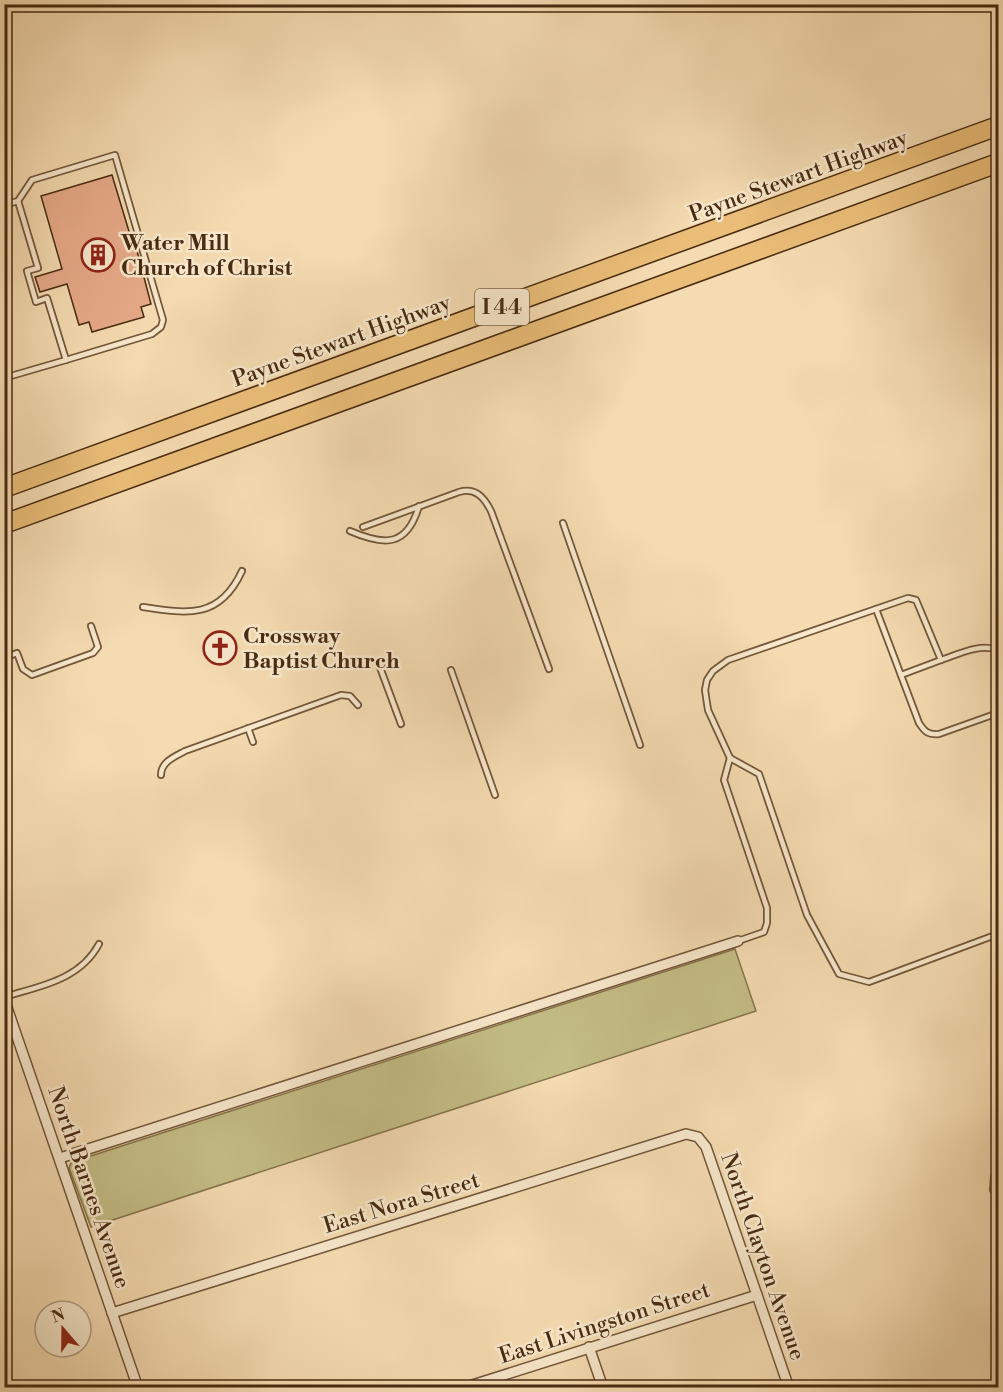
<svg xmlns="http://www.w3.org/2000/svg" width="1003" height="1392" font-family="'Libre Bodoni',serif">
	<rect width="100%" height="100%" fill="#f5dbb1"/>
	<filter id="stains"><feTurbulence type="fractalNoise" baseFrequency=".00333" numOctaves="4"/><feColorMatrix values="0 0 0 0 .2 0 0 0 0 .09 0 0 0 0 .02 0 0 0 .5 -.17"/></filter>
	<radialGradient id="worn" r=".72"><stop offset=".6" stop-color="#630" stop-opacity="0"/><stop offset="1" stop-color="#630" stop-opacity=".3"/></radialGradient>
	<!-- green -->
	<polygon fill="#c4bd86" stroke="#86744c" stroke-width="1.5" points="735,949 756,1011 91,1227 69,1168 71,1163 75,1161"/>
	<!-- building -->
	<polygon fill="#e7aa89" stroke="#482b12" stroke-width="1.5" points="112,175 134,248 136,247 151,304 141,307 144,317 92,332 89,322 79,325 67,284 40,292 35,277 62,269 41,196"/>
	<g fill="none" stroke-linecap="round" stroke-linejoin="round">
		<!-- service casing -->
		<g stroke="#73573a" stroke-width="8">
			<g id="service">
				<polyline points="18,201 32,180 115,155 163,320 161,327 152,334 66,360"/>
				<polyline points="4,205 18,201 38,268 27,271 36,302 47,298 66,360 4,378"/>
				<polyline points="563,523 640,745"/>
				<path d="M363,527L459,492C475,487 484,497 491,511L549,669"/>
				<path d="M350,531C385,546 407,547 419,506"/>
				<path d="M143,607C188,614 220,619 242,571"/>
				<path d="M876,609L919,723C925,732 928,735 939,734L998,713"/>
				<path d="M998,650C980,643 959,654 941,660L919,607L916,600L908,598L728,660L713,671L707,680L705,690L708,710L730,758L759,774L807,915L839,974L869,982L998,934"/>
				<polyline points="4,658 17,653 23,669 32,675 93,653 98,647 91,626"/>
				<polyline points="378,662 401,724"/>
				<polyline points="451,670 495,795"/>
				<polyline points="901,675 941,660"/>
				<polyline points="248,728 253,742"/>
				<polyline points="730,758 724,780 767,908 767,923 764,932 738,941"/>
				<path d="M161,775C161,762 174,757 185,751L341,695L350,696L358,705"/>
				<path d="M4,997C40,986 80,980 99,944"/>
				<polyline points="4,1037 16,1032"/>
				<polyline points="998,1172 994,1176 993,1190 998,1196"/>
			</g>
		</g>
		<!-- minor casing -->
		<g stroke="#73573a" stroke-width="12">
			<g id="minor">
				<polyline points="4,999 138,1388"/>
				<polyline points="60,1158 738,941"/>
				<polyline points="112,1313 686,1134 698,1137 706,1147 789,1388"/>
				<polyline points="589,1347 603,1388"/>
				<polyline points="463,1388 757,1295"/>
			</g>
		</g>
		<!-- motorway casing -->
		<g stroke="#482b12" stroke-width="21">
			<g id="motorway">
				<polyline points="4,488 998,126"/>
				<polyline points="4,524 998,163"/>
			</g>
		</g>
		<!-- service -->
		<use href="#service" stroke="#f8e8cc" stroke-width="4.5"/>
		<!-- minor -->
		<use href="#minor" stroke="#f8e8cc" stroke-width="9"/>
		<!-- motorway -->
		<use href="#motorway" stroke="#eabe78" stroke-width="18"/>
	</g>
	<!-- icons -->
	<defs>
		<g id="building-ring" transform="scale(1.725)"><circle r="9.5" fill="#f8e8cc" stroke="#8f2418" stroke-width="1.5"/><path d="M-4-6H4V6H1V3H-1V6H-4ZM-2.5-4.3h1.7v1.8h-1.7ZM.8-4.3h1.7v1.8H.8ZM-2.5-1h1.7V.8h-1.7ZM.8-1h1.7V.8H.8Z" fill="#8f2418"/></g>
		<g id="church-ring" transform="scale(1.725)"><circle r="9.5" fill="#f8e8cc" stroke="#8f2418" stroke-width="1.5"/><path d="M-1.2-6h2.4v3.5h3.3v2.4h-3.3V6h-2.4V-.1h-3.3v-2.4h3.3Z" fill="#8f2418"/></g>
	</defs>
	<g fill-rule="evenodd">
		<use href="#building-ring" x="98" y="255"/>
		<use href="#church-ring" x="220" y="648"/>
	</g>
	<g text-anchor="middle" stroke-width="5" stroke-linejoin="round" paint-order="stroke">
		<!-- shield labels -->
		<rect fill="#f8e8cc" stroke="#7d644a" stroke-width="1.5" x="475" y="289" width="54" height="36" rx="4.5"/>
		<g font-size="21" font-weight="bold" fill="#482b12">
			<text x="502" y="314">I 44</text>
		</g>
		<!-- street labels -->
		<g font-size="22" fill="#482b12" stroke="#f8e8cc">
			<text transform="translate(798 175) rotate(-20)" y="8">Payne Stewart Highway</text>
			<text transform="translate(341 340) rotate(-20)" y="8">Payne Stewart Highway</text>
			<text transform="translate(90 1187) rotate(71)" y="8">North Barnes Avenue</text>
			<text transform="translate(401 1202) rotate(-17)" y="8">East Nora Street</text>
			<text transform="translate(764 1256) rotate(71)" y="8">North Clayton Avenue</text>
			<text transform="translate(604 1322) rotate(-18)" y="8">East Livingston Street</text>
		</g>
		<!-- poi labels -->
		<g font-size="22" font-weight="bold" fill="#482b12" stroke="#f8e8cc" text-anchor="start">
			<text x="121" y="250">Water Mill<tspan x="121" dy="25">Church of Christ</tspan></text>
			<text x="243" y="643">Crossway<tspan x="243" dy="25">Baptist Church</tspan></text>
		</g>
	</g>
	<!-- margin -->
	<rect width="1003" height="1392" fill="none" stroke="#f5dbb1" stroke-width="24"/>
	<rect x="6" y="6" width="991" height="1380" fill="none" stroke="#482b12" stroke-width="3"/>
	<rect x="12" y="12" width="979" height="1368" fill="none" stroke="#482b12" stroke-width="1.5"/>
	<!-- north arrow -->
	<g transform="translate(63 1329) rotate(340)"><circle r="28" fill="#f8e8cc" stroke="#b29c82" stroke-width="1.5"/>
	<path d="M0-4.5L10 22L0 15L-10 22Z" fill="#8f2418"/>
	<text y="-9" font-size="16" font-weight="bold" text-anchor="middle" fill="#482b12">N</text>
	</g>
	<rect width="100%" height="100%" filter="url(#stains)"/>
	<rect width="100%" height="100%" fill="url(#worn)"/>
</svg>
